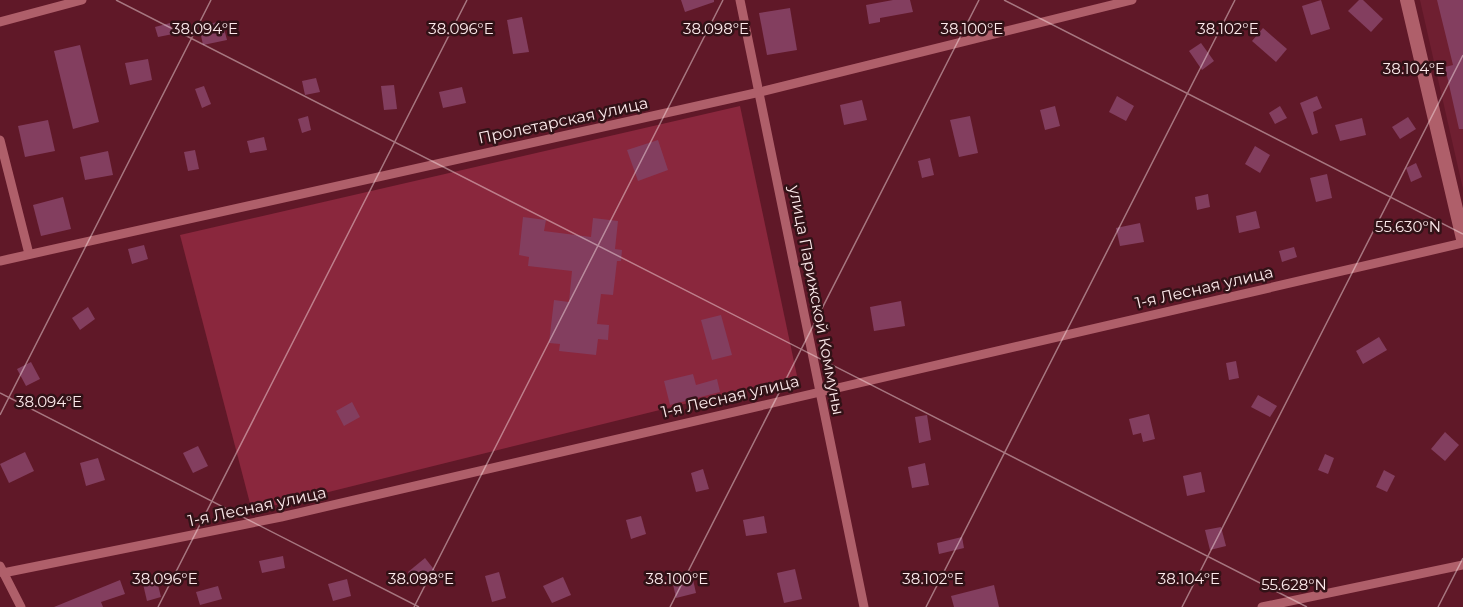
<svg xmlns="http://www.w3.org/2000/svg" width="1463" height="607" font-family="Montserrat,sans-serif">
	<rect width="100%" height="100%" fill="#601828"/>
	<!-- built -->
	<polygon fill="#6f1f31" points="1420,0 1463,0 1463,189"/>
	<!-- green -->
	<polygon fill="#8a273d" points="740,106 797,376 252,511 180,235"/>
	<!-- building -->
	<g fill="#833e5f">
		<polygon points="681,0 714,0 714,2 685,12"/>
		<polygon points="893,0 910,0 913,12 880,18 880,22 869,24 866,5"/>
		<polygon points="1321,0 1330,29 1311,35 1302,6"/>
		<polygon points="1359,0 1363,0 1383,19 1371,32 1348,11"/>
		<polygon points="1437,0 1463,0 1463,129 1459,129 1445,67 1453,65"/>
		<polygon points="790,8 797,50 767,55 759,13"/>
		<polygon points="522,17 529,52 513,54 507,20"/>
		<polygon points="222,21 227,40 203,45 199,26"/>
		<polygon points="170,23 173,34 158,37 155,27"/>
		<polygon points="1263,28 1287,49 1276,62 1252,41"/>
		<polygon points="1201,43 1214,61 1202,70 1189,51"/>
		<polygon points="80,45 99,122 73,129 54,51"/>
		<polygon points="148,59 152,80 130,85 125,63"/>
		<polygon points="316,78 320,92 305,95 302,81"/>
		<polygon points="394,85 397,109 384,110 381,86"/>
		<polygon points="204,86 211,104 202,108 195,89"/>
		<polygon points="462,87 466,103 443,108 439,92"/>
		<polygon points="1117,96 1134,106 1126,121 1109,112"/>
		<polygon points="1317,96 1322,108 1313,112 1318,133 1312,135 1300,103"/>
		<polygon points="862,100 867,120 844,125 840,105"/>
		<polygon points="1055,106 1060,126 1045,130 1040,110"/>
		<polygon points="1280,106 1287,118 1275,124 1269,113"/>
		<polygon points="308,116 311,130 302,133 298,119"/>
		<polygon points="970,116 978,153 959,157 950,120"/>
		<polygon points="1408,117 1416,129 1400,139 1392,127"/>
		<polygon points="1362,118 1366,135 1340,141 1335,125"/>
		<polygon points="48,120 55,151 25,157 18,126"/>
		<polygon points="264,137 267,150 250,153 247,141"/>
		<polygon points="658,140 668,170 638,181 627,150"/>
		<polygon points="1255,146 1270,155 1260,173 1245,164"/>
		<polygon points="195,150 199,169 188,171 184,152"/>
		<polygon points="108,151 113,175 85,180 80,157"/>
		<polygon points="930,158 934,175 922,178 918,161"/>
		<polygon points="1416,163 1422,177 1411,182 1406,168"/>
		<polygon points="1327,174 1332,198 1316,202 1310,178"/>
		<polygon points="1208,194 1210,207 1197,210 1195,197"/>
		<polygon points="63,197 71,229 41,236 33,205"/>
		<polygon points="1256,211 1260,228 1239,233 1236,216"/>
		<polygon points="523,217 546,220 544,231 591,237 593,218 618,221 615,249 622,250 621,261 617,261 613,295 601,294 597,324 609,325 608,340 598,339 596,355 559,351 560,344 549,343 554,300 569,302 572,271 528,266 529,257 519,255"/>
		<polygon points="1140,223 1144,242 1120,246 1116,228"/>
		<polygon points="144,245 148,259 132,264 128,249"/>
		<polygon points="1294,247 1297,257 1282,262 1279,251"/>
		<polygon points="901,301 905,326 874,331 870,307"/>
		<polygon points="88,307 95,319 80,330 72,318"/>
		<polygon points="721,315 732,355 712,360 701,320"/>
		<polygon points="1379,337 1387,350 1363,364 1356,351"/>
		<polygon points="1236,361 1239,378 1229,380 1226,363"/>
		<polygon points="31,362 40,379 26,386 17,369"/>
		<polygon points="693,374 696,385 717,379 720,392 670,405 664,381"/>
		<polygon points="1258,395 1277,406 1270,417 1251,407"/>
		<polygon points="352,402 360,417 344,426 336,411"/>
		<polygon points="1149,414 1155,439 1143,442 1141,433 1133,435 1129,419"/>
		<polygon points="927,415 931,440 919,443 915,417"/>
		<polygon points="1445,432 1459,445 1445,461 1431,449"/>
		<polygon points="198,446 208,466 193,473 183,453"/>
		<polygon points="25,452 34,471 9,483 0,464"/>
		<polygon points="1325,454 1334,458 1328,474 1318,470"/>
		<polygon points="98,458 105,480 86,486 80,463"/>
		<polygon points="925,463 929,485 912,488 908,467"/>
		<polygon points="703,469 709,489 696,492 691,473"/>
		<polygon points="1384,470 1395,476 1387,492 1376,487"/>
		<polygon points="1201,472 1205,492 1187,496 1183,476"/>
		<polygon points="641,516 646,534 631,539 626,520"/>
		<polygon points="764,516 767,533 746,536 743,520"/>
		<polygon points="1221,527 1226,546 1210,550 1205,530"/>
		<polygon points="962,537 964,548 939,554 937,543"/>
		<polygon points="283,556 285,568 262,573 259,561"/>
		<polygon points="425,558 436,572 418,585 408,572"/>
		<polygon points="795,569 802,599 784,603 777,573"/>
		<polygon points="691,571 696,593 676,598 671,575"/>
		<polygon points="499,572 506,598 492,602 485,576"/>
		<polygon points="563,577 571,595 552,603 543,586"/>
		<polygon points="347,579 351,596 333,601 328,584"/>
		<polygon points="120,580 125,594 101,602 103,607 54,607"/>
		<polygon points="157,581 161,597 147,601 143,584"/>
		<polygon points="994,585 999,607 954,607 951,596"/>
		<polygon points="218,586 222,599 200,605 196,592"/>
	</g>
	<g fill="none" stroke-linecap="round" stroke-linejoin="round">
		<!-- street -->
		<g stroke="#af5f6a" stroke-width="9">
			<polyline points="740,0 864,607"/>
			<polyline points="0,22 82,0"/>
			<polyline points="0,140 29,254"/>
			<polyline points="0,261 760,92 1132,0"/>
			<polyline points="0,566 21,607"/>
			<polyline points="3,573 281,517 1463,243"/>
			<polyline points="1262,607 1463,565"/>
		</g>
		<!-- secondary -->
		<polyline stroke="#af5f6a" stroke-width="14" points="1407,0 1463,239"/>
	</g>
	<!-- ticks -->
	<path fill="none" stroke="#fce9eb" stroke-width="1.5" stroke-opacity="0.45" d="M116,0L1307,607M1004,0L1463,234M0,393L419,607M0,415L211,0M158,607L467,0M414,607L723,0M670,607L979,0M926,607L1235,0M1182,607L1463,55M1438,607L1463,558"/>
	<g text-anchor="middle" stroke-width="5" stroke-linejoin="round" paint-order="stroke">
		<!-- street labels -->
		<g font-size="16" fill="#fce9eb" stroke="#321217">
			<text transform="translate(563 120) rotate(-12)" y="6">Пролетарская улица</text>
			<text transform="translate(1204 287) rotate(-13)" y="6">1-я Лесная улица</text>
			<text transform="translate(817 300) rotate(79)" y="6">улица Парижской Коммуны</text>
			<text transform="translate(730 396) rotate(-13)" y="6">1-я Лесная улица</text>
			<text transform="translate(257 506) rotate(-12)" y="6">1-я Лесная улица</text>
		</g>
	</g>
	<g font-size="15" text-anchor="middle" fill="#fce9eb" stroke="#321217" stroke-width="5" stroke-linejoin="round" paint-order="stroke">
		<text x="205" y="34">38.094°E</text>
		<text x="461" y="34">38.096°E</text>
		<text x="716" y="34">38.098°E</text>
		<text x="972" y="34">38.100°E</text>
		<text x="1228" y="34">38.102°E</text>
		<text x="1414" y="74">38.104°E</text>
		<text x="1408" y="232">55.630°N</text>
		<text x="49" y="407">38.094°E</text>
		<text x="165" y="584">38.096°E</text>
		<text x="421" y="584">38.098°E</text>
		<text x="677" y="584">38.100°E</text>
		<text x="933" y="584">38.102°E</text>
		<text x="1189" y="584">38.104°E</text>
		<text x="1294" y="590">55.628°N</text>
	</g>
</svg>
